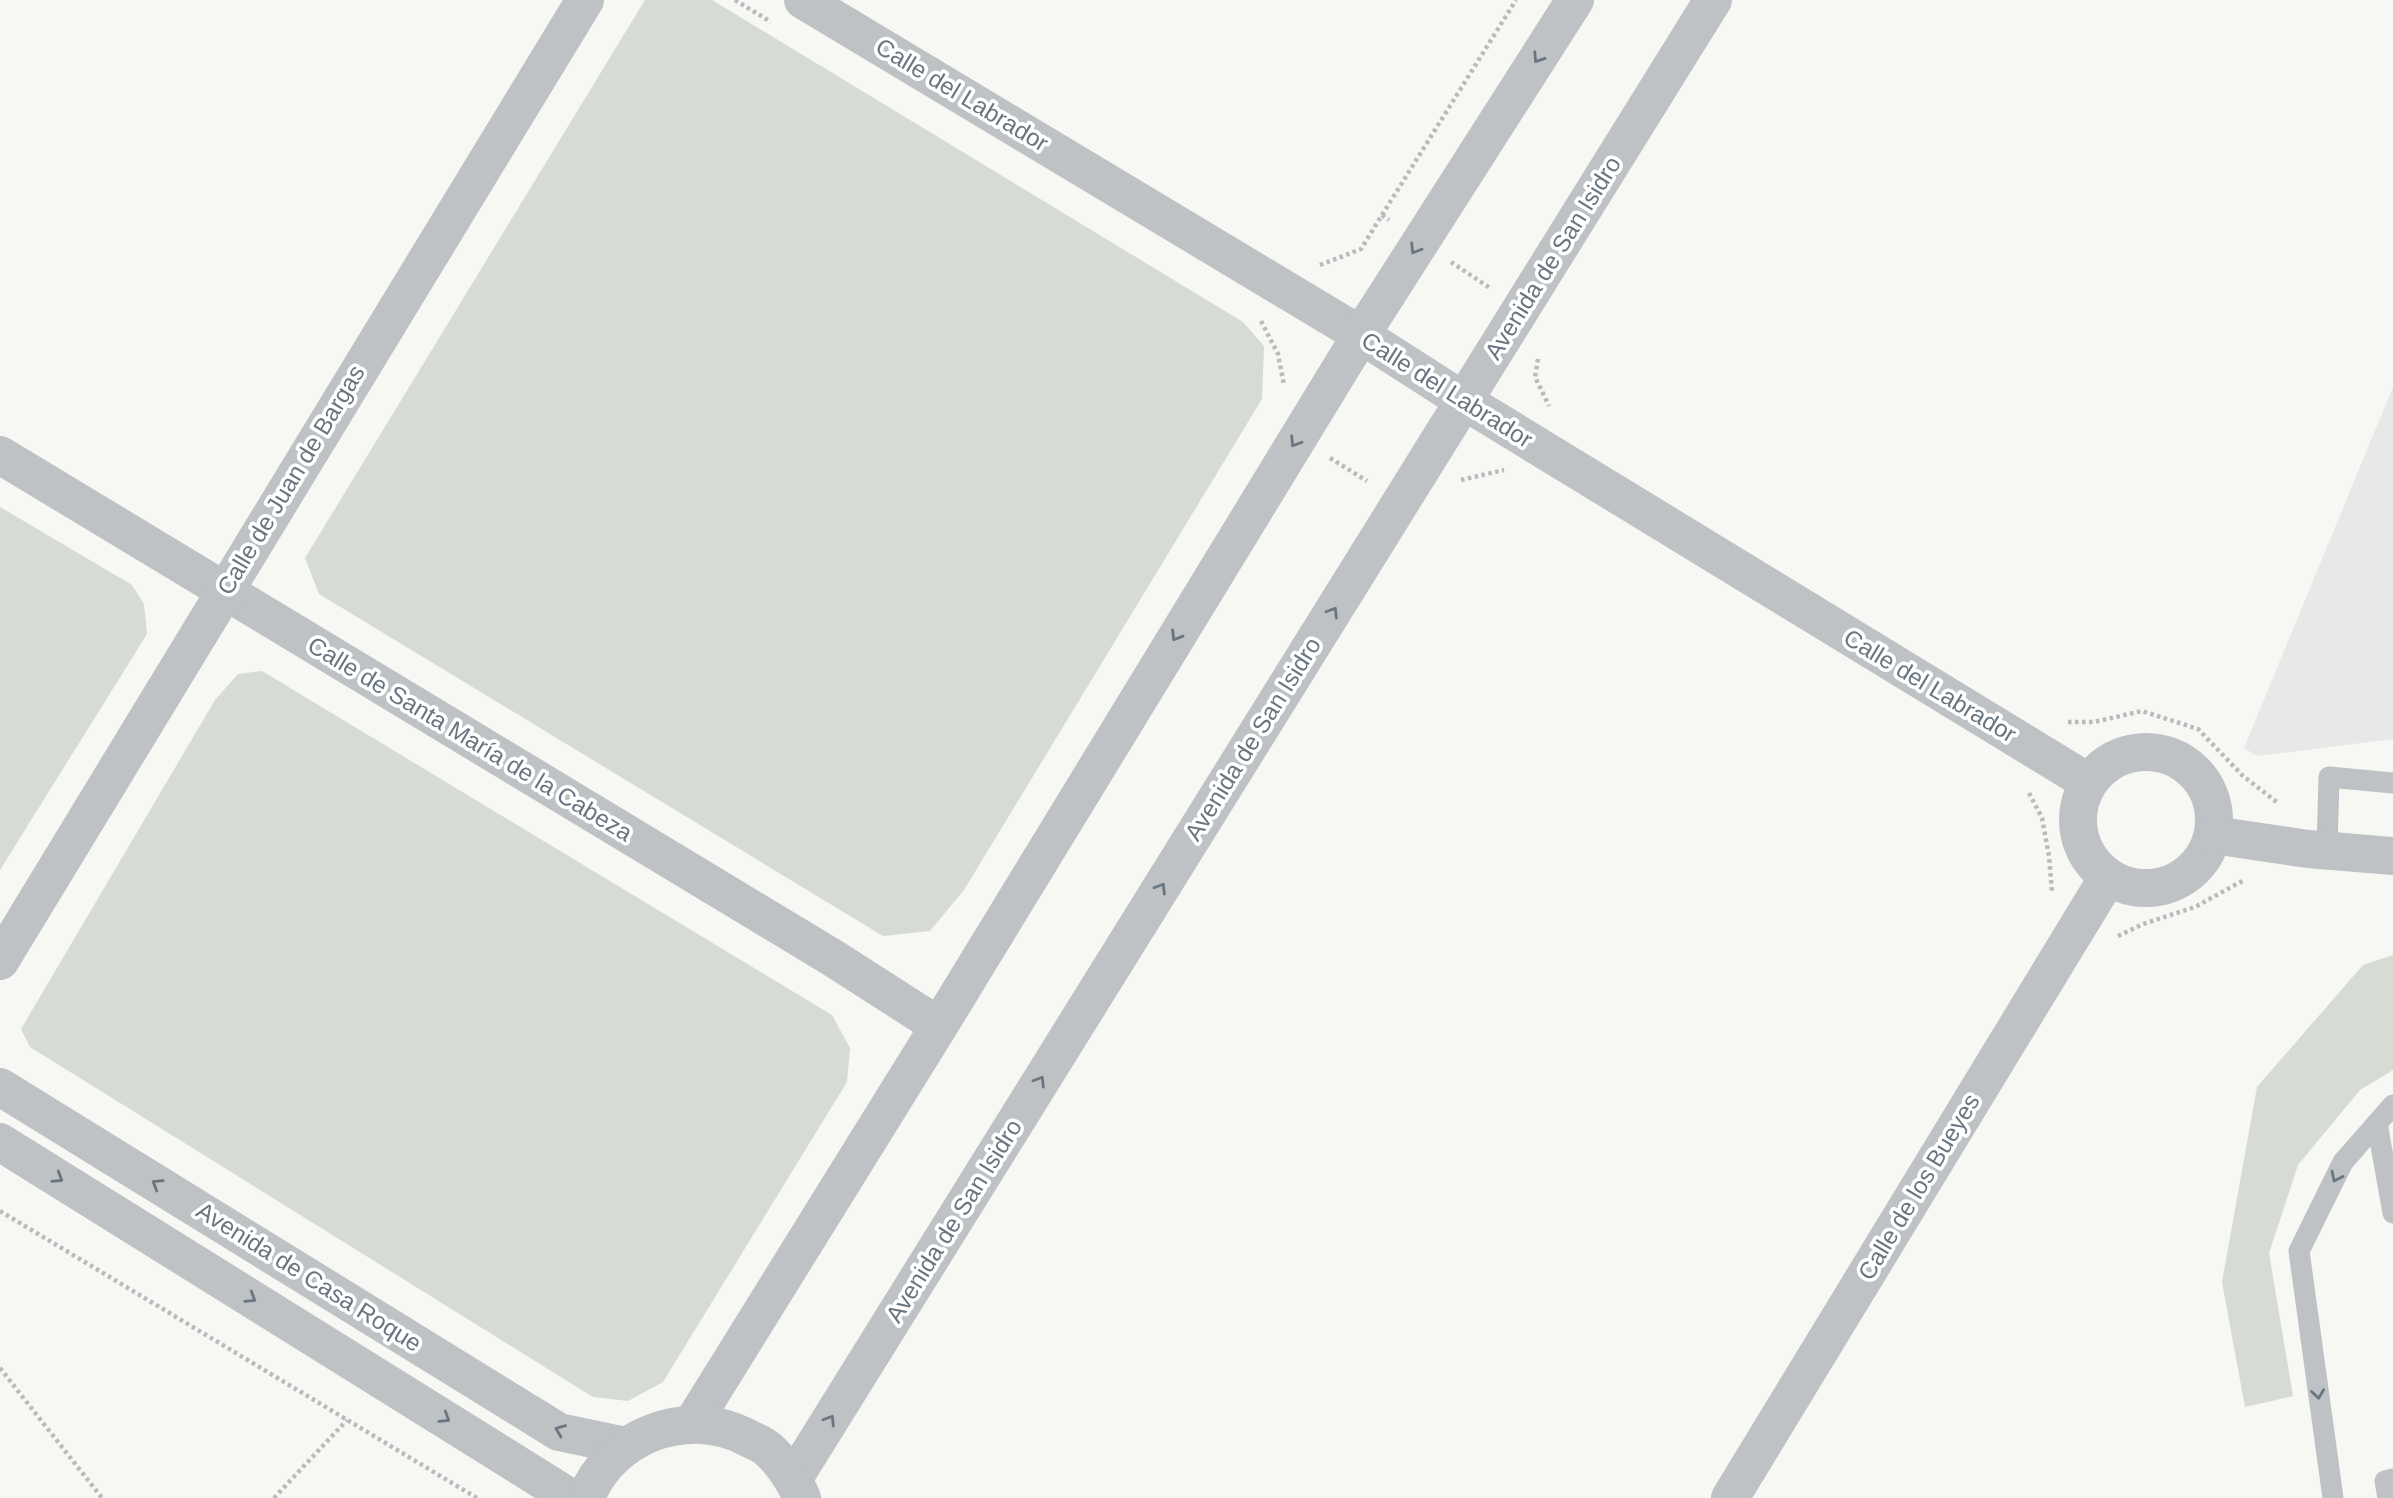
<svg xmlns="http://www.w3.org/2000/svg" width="2393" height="1498" font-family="Arial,sans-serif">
	<rect width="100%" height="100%" fill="#f7f7f4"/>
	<!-- built -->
	<polygon fill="#e7e8e7" points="2393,387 2393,739 2257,756 2244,748"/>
	<!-- green -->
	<g fill="#d6dbd4">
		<polygon points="645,0 712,0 1243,322 1264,346 1262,399 964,890 930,931 883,936 319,594 305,558"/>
		<polygon points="0,507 132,585 144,604 147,634 0,870"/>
		<polygon points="262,671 832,1015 850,1048 847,1082 663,1382 628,1401 593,1397 30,1047 21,1029 215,700 238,674"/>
		<polygon points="2393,955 2393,1070 2360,1090 2298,1165 2269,1253 2293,1396 2245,1407 2222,1282 2257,1087 2363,965"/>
	</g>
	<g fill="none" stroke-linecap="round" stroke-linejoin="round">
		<!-- path -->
		<g stroke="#b8bbbd" stroke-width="4.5" stroke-dasharray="3.5 3.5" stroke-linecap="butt">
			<polyline points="735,0 771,22"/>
			<polyline points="1382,215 1516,0"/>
			<polyline points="1451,262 1490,288"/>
			<polyline points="1320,265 1361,249 1382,215 1389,220"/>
			<polyline points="1261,321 1278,354 1284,385"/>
			<polyline points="1538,359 1535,377 1549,406"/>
			<polyline points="1330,458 1367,481"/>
			<polyline points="1461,480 1504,470"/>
			<polyline points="2068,722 2094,722 2142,711 2198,729 2243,776 2278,803"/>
			<polyline points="2029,793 2042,818 2049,856 2052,892"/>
			<polyline points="2118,936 2143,924 2195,907 2244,880"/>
			<polyline points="0,1211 477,1498"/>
			<polyline points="0,1368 102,1498"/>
			<polyline points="274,1498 347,1420"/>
		</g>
		<!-- service -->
		<g stroke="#bec2c5" stroke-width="21">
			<polyline points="2327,850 2329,777 2393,783"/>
			<polyline points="2377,1123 2393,1213"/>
			<polyline points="2333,1498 2299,1251 2343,1162 2393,1105"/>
			<polyline points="2388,1498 2385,1481 2393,1479"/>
		</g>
		<!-- minor -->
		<g stroke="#bec2c5" stroke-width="38">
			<polyline points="803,0 1361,335 1464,401 2088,782"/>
			<polyline points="0,455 833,958 939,1026"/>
			<circle cx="2146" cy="820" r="68"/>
			<polyline points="2213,835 2308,849 2393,856"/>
			<polyline points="0,961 585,0"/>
			<polyline points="0,1087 559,1432 626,1446"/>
			<polyline points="0,1142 571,1498"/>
			<polyline points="692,1424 939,1026 1361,335 1575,0"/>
			<polyline points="794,1478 1713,0"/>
			<path d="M586,1498C610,1436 686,1406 746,1437C753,1441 763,1444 769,1450C784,1464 794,1480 802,1498"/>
			<polyline points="1730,1498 2108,877"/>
		</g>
	</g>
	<!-- one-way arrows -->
	<defs><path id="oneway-chevron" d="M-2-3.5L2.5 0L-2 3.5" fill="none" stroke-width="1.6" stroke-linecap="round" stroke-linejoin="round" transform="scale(1.75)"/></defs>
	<g stroke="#697681">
		<use href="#oneway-chevron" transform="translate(1538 58) rotate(123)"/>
		<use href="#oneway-chevron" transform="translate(1415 249) rotate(122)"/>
		<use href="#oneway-chevron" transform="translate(1295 442) rotate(122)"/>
		<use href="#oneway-chevron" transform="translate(1333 612) rotate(-58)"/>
		<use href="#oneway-chevron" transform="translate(1176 636) rotate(121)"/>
		<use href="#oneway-chevron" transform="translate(1161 888) rotate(-58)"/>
		<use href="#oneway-chevron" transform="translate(1040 1081) rotate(-58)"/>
		<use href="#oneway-chevron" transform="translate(2336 1177) rotate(116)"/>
		<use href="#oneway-chevron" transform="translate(58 1178) rotate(32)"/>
		<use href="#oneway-chevron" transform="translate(157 1184) rotate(-148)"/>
		<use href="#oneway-chevron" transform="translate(251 1298) rotate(32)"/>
		<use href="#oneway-chevron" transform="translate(2318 1394) rotate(82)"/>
		<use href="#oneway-chevron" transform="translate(445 1418) rotate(32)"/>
		<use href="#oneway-chevron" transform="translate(830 1420) rotate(-58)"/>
		<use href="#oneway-chevron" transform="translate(560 1430) rotate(-158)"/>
	</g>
	<g text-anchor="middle" stroke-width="7" stroke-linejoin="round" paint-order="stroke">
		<!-- street labels -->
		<g font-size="24" fill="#697681" stroke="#fff">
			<text transform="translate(962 95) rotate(31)" y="8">Calle del Labrador</text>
			<text transform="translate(1553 258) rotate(-58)" y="8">Avenida de San Isidro</text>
			<text transform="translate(1447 390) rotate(32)" y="8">Calle del Labrador</text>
			<text transform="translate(291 480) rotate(-59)" y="8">Calle de Juan de Bargas</text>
			<text transform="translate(1930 686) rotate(31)" y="8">Calle del Labrador</text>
			<text transform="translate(470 739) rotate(31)" y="8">Calle de Santa María de la Cabeza</text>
			<text transform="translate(1253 739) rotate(-58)" y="8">Avenida de San Isidro</text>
			<text transform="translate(1919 1187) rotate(-59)" y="8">Calle de los Bueyes</text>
			<text transform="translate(954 1221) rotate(-58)" y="8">Avenida de San Isidro</text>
			<text transform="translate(309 1277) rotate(32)" y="8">Avenida de Casa Roque</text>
		</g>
	</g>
</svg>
